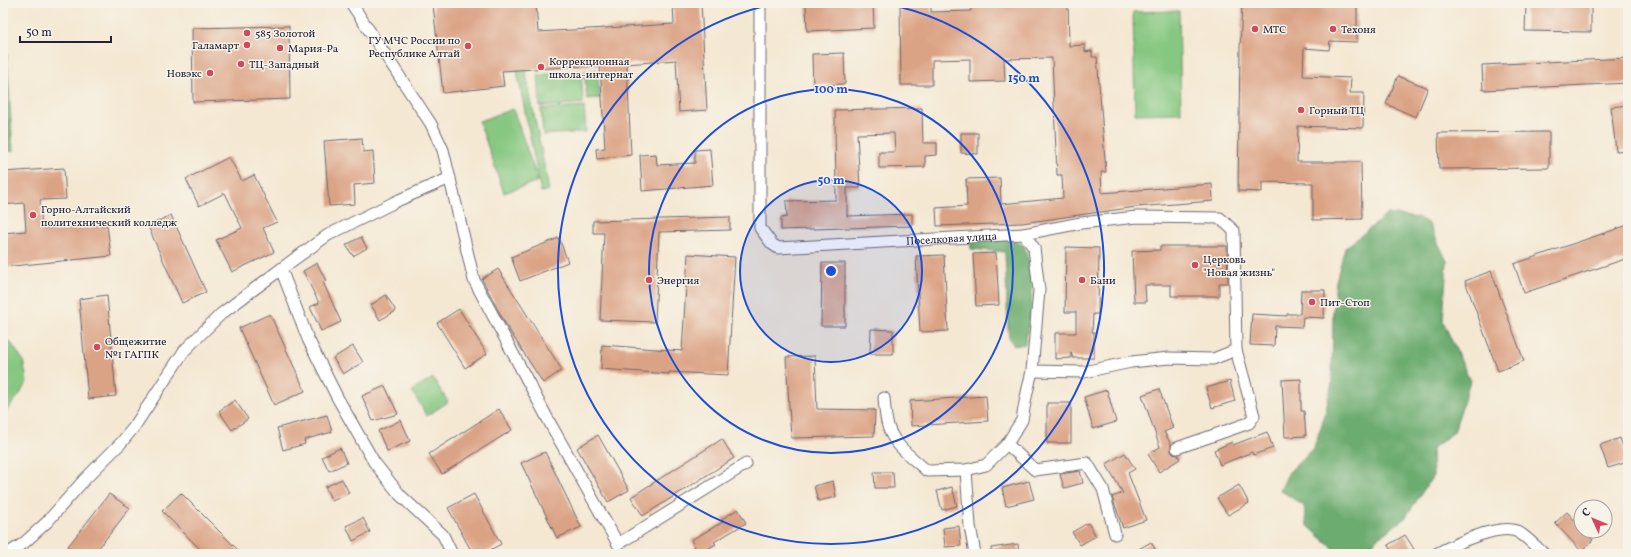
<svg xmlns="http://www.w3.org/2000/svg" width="1631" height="557" font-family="Vollkorn,serif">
	<rect width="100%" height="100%" fill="#f7f3e8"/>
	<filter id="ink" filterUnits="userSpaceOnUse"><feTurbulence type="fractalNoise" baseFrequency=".025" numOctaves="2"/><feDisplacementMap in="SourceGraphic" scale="8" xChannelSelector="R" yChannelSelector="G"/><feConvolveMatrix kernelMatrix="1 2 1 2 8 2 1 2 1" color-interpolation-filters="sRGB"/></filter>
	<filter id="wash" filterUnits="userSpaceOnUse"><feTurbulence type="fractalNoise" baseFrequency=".012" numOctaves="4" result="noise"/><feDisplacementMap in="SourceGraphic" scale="16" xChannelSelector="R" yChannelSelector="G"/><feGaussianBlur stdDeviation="0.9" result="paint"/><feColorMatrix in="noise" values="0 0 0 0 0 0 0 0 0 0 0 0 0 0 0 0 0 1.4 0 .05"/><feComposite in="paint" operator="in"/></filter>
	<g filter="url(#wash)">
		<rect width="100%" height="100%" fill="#f4e8d3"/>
		<!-- green -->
		<g fill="#86c881" stroke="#54755e">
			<polygon points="1179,11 1181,113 1135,114 1133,12"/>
			<polygon points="521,49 549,190 541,192 513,51"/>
			<polygon points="597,70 600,98 587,99 584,71"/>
			<polygon points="581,71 583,103 540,107 538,75"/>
			<polygon points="584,106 586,132 543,135 541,109"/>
			<polygon points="513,109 538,181 504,193 479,121"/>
			<polygon points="3,337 11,343 23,360 27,381 20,394 3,415"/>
			<polygon points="433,378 448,402 427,416 412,391"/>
		</g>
		<!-- forest -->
		<g fill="#6cac6f" stroke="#476755">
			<polygon points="3,12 4,12 13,151 3,152"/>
			<polygon points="1388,214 1419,218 1429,224 1447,261 1443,321 1470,381 1454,432 1432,449 1433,476 1405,518 1378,538 1364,554 1337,554 1333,548 1307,525 1304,506 1280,490 1289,472 1314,447 1324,418 1332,382 1333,307 1336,281 1345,248"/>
			<path d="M1002,238L1024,245C1036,278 1032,310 1025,344L1014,346L1009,338L1008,329L1005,252L971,249L970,241Z"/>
		</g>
		<g id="blocks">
			<!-- building -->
			<g fill="#dba385">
				<polygon points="452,3 536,3 538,32 674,24 673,3 701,3 707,110 679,112 676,60 627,64 631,155 597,159 596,149 605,148 600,65 502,71 504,86 443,93 433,5"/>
				<polygon points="806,3 873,3 874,28 807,31"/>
				<polygon points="900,3 931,3 931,12 971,11 971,3 1068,3 1069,46 1085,45 1085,52 1092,51 1092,57 1097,57 1106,172 1101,172 1102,193 1212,184 1213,201 1136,207 1022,223 937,226 936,208 967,206 966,179 1000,178 1001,204 1063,198 1062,175 1057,175 1052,58 1004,59 1005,81 970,82 970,59 932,60 932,85 901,85"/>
				<polygon points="1242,3 1357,3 1357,42 1330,41 1329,50 1304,48 1303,76 1351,78 1350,93 1364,93 1363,128 1298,126 1297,162 1361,162 1362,219 1313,220 1313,183 1262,182 1262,192 1238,191 1240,49"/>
				<polygon points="1526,5 1591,6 1591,32 1525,31"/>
				<polygon points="289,26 290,99 193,102 192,28"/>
				<polygon points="844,53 845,84 813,85 812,54"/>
				<polygon points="1628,58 1628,83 1483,90 1482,65"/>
				<polygon points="1398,76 1428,88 1416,117 1386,104"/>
				<polygon points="1628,105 1628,150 1616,151 1611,107"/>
				<polygon points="922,108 923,143 937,143 937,155 925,156 925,167 879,168 879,152 895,152 894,133 857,134 860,188 847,188 847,216 912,214 912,226 781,230 781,218 787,217 786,201 836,200 835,110"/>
				<polygon points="1549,132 1549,168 1439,169 1438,133"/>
				<polygon points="961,133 978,133 978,154 961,153"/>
				<polygon points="362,138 363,152 373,151 375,183 354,185 355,204 329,206 324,141"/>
				<polygon points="710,149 713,185 642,191 640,155 656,154 657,165 695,163 695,150"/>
				<polygon points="229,157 242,181 254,175 277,222 263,228 274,252 232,272 216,240 242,228 225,193 199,206 186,179"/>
				<polygon points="64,168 66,199 40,200 42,228 107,225 111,256 3,267 3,233 26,231 24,203 3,205 3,172"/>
				<polygon points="171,215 206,292 182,303 148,226"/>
				<polygon points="730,217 730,230 659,232 655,322 600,320 604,233 593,233 593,221"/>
				<polygon points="1628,225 1628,258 1524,293 1514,264"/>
				<polygon points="361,237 367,248 353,256 346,245"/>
				<polygon points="559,238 568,262 520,281 511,257"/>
				<polygon points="1160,246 1227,246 1228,283 1219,283 1219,296 1171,296 1171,285 1145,285 1146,302 1134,302 1132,251 1160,250"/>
				<polygon points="1066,247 1099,248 1098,314 1093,314 1092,332 1094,332 1094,358 1073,358 1071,353 1071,358 1055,359 1055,333 1076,333 1076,312 1065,312"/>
				<polygon points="996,253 999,305 976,306 973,254"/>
				<polygon points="688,254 735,257 728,375 669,372 669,374 601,369 602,345 682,351"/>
				<polygon points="944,255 948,331 920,332 916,256"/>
				<polygon points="317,263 326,281 323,282 341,322 321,331 310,307 319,303 303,271"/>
				<polygon points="822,263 845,263 845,326 821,326"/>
				<polygon points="498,269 562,370 543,383 506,325 482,279"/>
				<polygon points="1491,271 1524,361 1498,371 1465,281"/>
				<polygon points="1301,290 1325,290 1324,318 1303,317 1302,327 1275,326 1274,346 1250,345 1252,314 1287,316 1287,314 1300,314"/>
				<polygon points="107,295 116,396 88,399 79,299"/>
				<polygon points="386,295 396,311 380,320 371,305"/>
				<polygon points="459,309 487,354 465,368 437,323"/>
				<polygon points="270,314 305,391 274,405 239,328"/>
				<polygon points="871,329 893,330 893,354 870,354"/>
				<polygon points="353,346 363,362 343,374 333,358"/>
				<polygon points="815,356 817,409 875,410 874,436 791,438 786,357"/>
				<polygon points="1301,379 1301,411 1304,411 1306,436 1285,437 1282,380"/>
				<polygon points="1230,381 1235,401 1212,408 1206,388"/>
				<polygon points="385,386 398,414 373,421 362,396"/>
				<polygon points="1159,389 1173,428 1164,432 1171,444 1171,451 1173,454 1178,455 1180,459 1159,472 1148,454 1160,447 1142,395"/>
				<polygon points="1107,390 1116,422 1093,429 1084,397"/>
				<polygon points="986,396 988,421 911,426 910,401"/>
				<polygon points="235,400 248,419 232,430 219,411"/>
				<rect x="1047" y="403" width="24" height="40"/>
				<polygon points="499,409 512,430 442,474 429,454"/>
				<polygon points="327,415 332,432 304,440 305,444 283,450 277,428"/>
				<polygon points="401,420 410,441 387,451 378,431"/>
				<polygon points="1267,432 1273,448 1253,455 1252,452 1220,465 1214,450 1232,442 1233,445"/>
				<polygon points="598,435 629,490 608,502 577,448"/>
				<polygon points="1620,438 1628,462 1608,468 1600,445"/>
				<polygon points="722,439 734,458 643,516 631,497"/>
				<polygon points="340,448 347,463 329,471 322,457"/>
				<polygon points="545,452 581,527 557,538 521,463"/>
				<polygon points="1125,453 1135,469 1128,473 1146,520 1123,528 1112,497 1123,493 1106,464"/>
				<polygon points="1080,471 1083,483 1064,488 1060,474"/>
				<polygon points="874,472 893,472 894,488 875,488"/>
				<polygon points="342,479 349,493 332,501 325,487"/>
				<polygon points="833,481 836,497 818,501 814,486"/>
				<polygon points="1029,481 1034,499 1006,506 1002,488"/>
				<polygon points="1239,485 1249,503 1228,515 1217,498"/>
				<polygon points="952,487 957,506 942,510 937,491"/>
				<polygon points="181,493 242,554 205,554 162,511"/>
				<polygon points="109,494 130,508 94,554 62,554"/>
				<polygon points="474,494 501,544 483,554 473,554 448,508"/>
				<polygon points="738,509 746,523 714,542 716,544 699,554 691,540 723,522 722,519"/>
				<polygon points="1567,512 1581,527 1581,531 1585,531 1593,540 1581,551 1555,523"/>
				<polygon points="363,518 370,532 353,541 346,526"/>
				<polygon points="1088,523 1096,536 1080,545 1072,532"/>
				<polygon points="959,526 961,546 945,547 943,528"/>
				<polygon points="1405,535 1414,549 1406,554 1393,554 1388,545"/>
				<polygon points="1151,542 1158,554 1130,554"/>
				<polygon points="1018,544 1019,554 991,554 991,548"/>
			</g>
		</g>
	</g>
	<g filter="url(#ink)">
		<use href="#blocks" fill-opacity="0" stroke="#6c6770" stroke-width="1"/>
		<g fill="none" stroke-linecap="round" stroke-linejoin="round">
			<!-- street casing -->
			<g stroke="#6c6770" stroke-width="13">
				<g id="street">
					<polyline points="351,3 431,124 443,150 474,280 551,425 618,544 746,464"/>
					<path id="s1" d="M760,3V228L772,244L778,248L1024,234L1034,248L1039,290L1032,371L1026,397L1022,420L1007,444L986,465L966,470L927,471C913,458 893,445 888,426C885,417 885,407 884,398"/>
					<polyline points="1024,234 1081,223 1137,217 1220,218 1234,231 1236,350 1213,359 1169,358 1131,362 1084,372 1032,371"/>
					<polyline points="281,269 308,339 337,397 374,462 400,495 443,535 452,554"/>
					<polyline points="1007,444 1035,470 1087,463 1103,489 1115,534"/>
					<polyline points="1177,448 1249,423 1254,416 1236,350"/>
					<polyline points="966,470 970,526 975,554"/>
					<polyline points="7,554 24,543 47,522 85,479 121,443 134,427 184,351 221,314 289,263 328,235 399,200 450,178"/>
					<path d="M1436,554C1453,545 1500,522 1518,532C1527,537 1536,547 1544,554"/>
				</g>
			</g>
			<!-- street -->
			<use href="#street" stroke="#fff" stroke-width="11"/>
		</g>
	</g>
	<!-- distance rings -->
	<circle cx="831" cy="271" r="91" fill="#1d4ed8" fill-opacity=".12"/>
	<g fill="none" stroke="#1d4ed8" stroke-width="2">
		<circle cx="831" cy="271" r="91"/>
		<circle cx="831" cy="271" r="182"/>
		<path d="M883 3A273 273 0 1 1 779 3"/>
	</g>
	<!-- markers -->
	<g fill="#d1495b" stroke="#f7f3e8" stroke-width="1.5">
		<circle cx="1255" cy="29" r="4"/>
		<circle cx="1333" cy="29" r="4"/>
		<circle cx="247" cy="33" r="4"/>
		<circle cx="247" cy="45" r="4"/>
		<circle cx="468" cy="46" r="4"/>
		<circle cx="280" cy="48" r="4"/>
		<circle cx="241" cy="64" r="4"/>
		<circle cx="541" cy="67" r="4"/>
		<circle cx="210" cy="73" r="4"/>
		<circle cx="1301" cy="110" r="4"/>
		<circle cx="33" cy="215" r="4"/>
		<circle cx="1195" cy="265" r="4"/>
		<circle cx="649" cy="280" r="4"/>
		<circle cx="1082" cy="280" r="4"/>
		<circle cx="1312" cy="302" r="4"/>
		<circle cx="97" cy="347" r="4"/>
	</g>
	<g text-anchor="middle" stroke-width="3" stroke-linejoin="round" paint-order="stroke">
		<!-- poi labels -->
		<g font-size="11" fill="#22223b" stroke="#f7f3e8" text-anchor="start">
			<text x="1263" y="33">МТС</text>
			<text x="1341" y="33">Техоня</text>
			<text x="255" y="37">585 Золотой</text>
			<text x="460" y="44" text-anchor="end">ГУ МЧС России по<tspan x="460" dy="13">Республике Алтай</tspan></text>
			<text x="239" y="49" text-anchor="end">Галамарт</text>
			<text x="288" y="52">Мария-Ра</text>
			<text x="549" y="65">Коррекционная<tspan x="549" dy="13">школа-интернат</tspan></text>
			<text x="249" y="68">ТЦ-Западный</text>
			<text x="202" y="77" text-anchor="end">Новэкс</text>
			<text x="1309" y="114">Горный ТЦ</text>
			<text x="41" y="213">Горно-Алтайский<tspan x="41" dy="13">политехнический колледж</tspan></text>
			<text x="1203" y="263">Церковь<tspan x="1203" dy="13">"Новая жизнь"</tspan></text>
			<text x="657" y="284">Энергия</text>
			<text x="1090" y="284">Бани</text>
			<text x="1320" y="306">Пит-Стоп</text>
			<text x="105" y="345">Общежитие<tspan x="105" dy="13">№1 ГАГПК</tspan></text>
		</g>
		<!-- street labels -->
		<g font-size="11" fill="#22223b" stroke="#f7f3e8">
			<text dy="4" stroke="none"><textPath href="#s1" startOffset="426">Поселковая улица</textPath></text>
		</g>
	</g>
	<circle cx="831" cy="271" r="6" fill="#1d4ed8" stroke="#f7f3e8" stroke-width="2"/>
	<g font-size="12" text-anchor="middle" font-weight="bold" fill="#1d4ed8" stroke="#f7f3e8" stroke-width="3" stroke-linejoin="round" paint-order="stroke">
		<text x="1024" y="82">150 m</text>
		<text x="831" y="93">100 m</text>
		<text x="831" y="184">50 m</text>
	</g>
	<!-- margin -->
	<rect width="1631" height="557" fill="none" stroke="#f7f3e8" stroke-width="16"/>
	<!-- north arrow -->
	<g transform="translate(1593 519) rotate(314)"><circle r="19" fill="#f7f3e8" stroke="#a29fa3"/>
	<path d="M0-3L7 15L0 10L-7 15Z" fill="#d1495b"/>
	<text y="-6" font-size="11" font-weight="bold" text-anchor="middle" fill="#22223b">С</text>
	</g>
	<!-- scale -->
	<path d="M20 36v6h91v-6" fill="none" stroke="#22223b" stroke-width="2"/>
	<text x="26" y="36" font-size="12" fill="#22223b" stroke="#f7f3e8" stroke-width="3" paint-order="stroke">50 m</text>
</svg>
